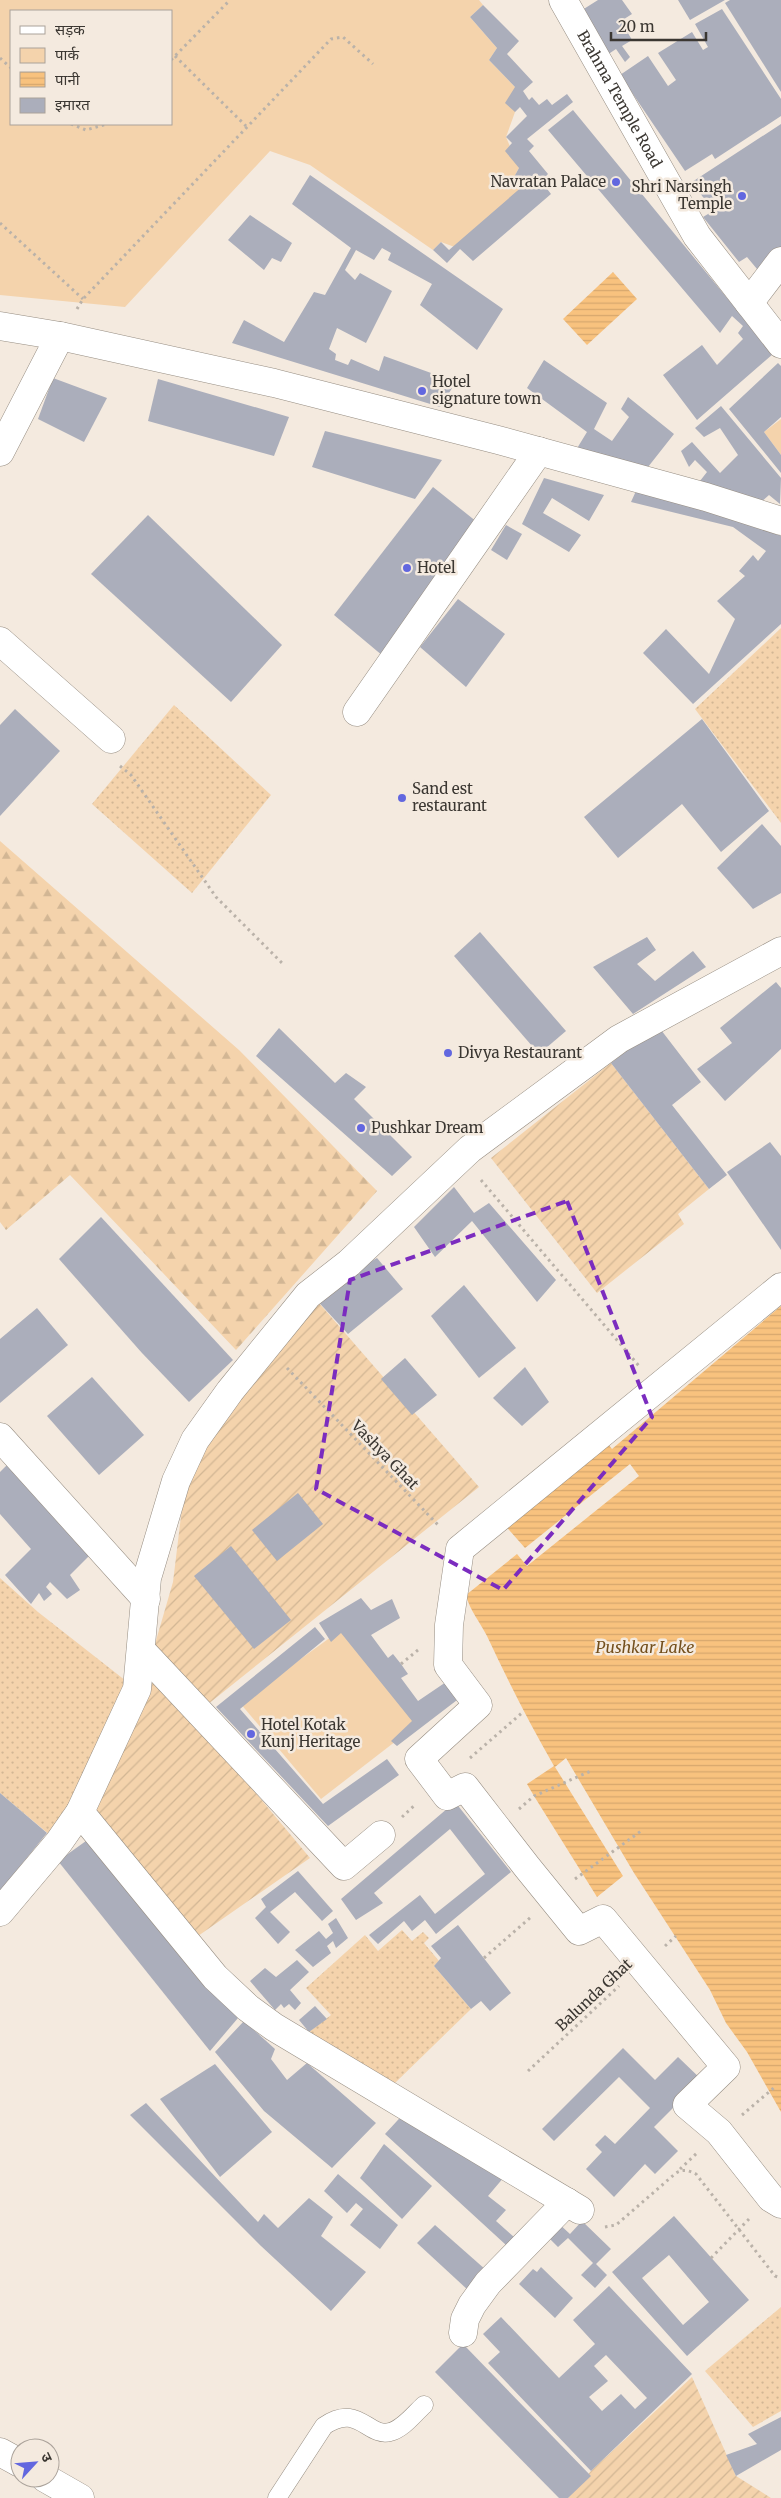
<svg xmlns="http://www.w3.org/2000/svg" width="781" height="2498" font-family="Merriweather,'Noto Sans Devanagari',serif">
	<defs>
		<pattern id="grass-dots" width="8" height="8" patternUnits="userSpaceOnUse" patternTransform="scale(1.25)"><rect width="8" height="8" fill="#f4d3ac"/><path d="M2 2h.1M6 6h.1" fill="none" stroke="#d2b694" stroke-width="1.8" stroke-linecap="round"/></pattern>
		<pattern id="forest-firs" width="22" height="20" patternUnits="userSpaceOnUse" patternTransform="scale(1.25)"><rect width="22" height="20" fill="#f4d3ac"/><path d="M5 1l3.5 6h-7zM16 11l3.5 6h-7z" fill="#d2b694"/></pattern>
		<pattern id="garden-furrows" width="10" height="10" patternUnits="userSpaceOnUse" patternTransform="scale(1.25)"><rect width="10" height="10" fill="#f4d3ac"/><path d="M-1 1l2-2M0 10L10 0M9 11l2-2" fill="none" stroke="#d2b694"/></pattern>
		<pattern id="water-rules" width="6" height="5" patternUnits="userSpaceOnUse" patternTransform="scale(1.25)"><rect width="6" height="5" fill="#f8c27e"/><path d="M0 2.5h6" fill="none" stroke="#d6a76d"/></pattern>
	</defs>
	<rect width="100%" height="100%" fill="#f4eadf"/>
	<!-- grass -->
	<g fill="url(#grass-dots)">
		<polygon points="781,628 781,823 695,709"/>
		<polygon points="174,705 271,795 192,893 92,804"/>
		<polygon points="0,1578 38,1612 135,1688 57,1841 0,1793"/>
		<polygon points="402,1930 412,1941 423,1932 429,1938 424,1943 439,1961 434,1966 471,2009 395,2083 309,2032 331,2015 306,1988 365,1935 378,1951"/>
		<polygon points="781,2307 781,2411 753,2427 705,2371"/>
	</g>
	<!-- forest -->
	<polygon fill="url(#forest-firs)" points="0,841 239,1050 377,1191 236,1350 70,1175 6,1230 0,1222"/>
	<!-- park -->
	<g fill="#f4d3ac" fill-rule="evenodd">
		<path d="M0,0H479L483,5L470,17L497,48L489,60L515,87V112L506,137L519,168L514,177L524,185L460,249L441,242L433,250L310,165L270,151L125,307L0,295ZM11,11H171V124H11Z"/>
		<polygon points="781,419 781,455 764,432"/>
		<polygon points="342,1629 418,1724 321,1799 240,1703"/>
	</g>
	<!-- garden -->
	<g fill="url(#garden-furrows)">
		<polygon points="611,1063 709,1189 678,1214 684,1224 597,1293 491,1158"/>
		<polygon points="312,1295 479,1487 192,1717 310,1858 198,1936 85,1811 137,1706 173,1582 192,1426"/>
		<polygon points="692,2377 736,2476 771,2498 568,2498 591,2471"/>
	</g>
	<!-- water -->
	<g fill="url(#water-rules)">
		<polygon points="613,272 637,299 587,345 563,319"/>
		<path d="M781,1306V2112L747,2052L726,2023L710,1990L634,1873L566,1758L555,1767L623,1876L597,1897L534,1796L527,1784L554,1766C530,1724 508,1681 487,1636C480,1622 470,1611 466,1595L517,1554L527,1566L639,1476L630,1464L525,1548L503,1523L604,1439L612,1449Z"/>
	</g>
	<!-- building -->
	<g fill="#abaebb" fill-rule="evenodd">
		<polygon points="598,0 622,0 632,14 621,21 632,40 622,46 630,57 625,62 616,49 604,57 579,12"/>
		<polygon points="678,0 725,0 690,20"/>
		<polygon points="730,0 781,0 781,92 725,3"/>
		<polygon points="483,5 519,41 507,54 533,82 523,91 529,100 532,97 539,105 547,99 552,105 567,94 573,102 527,139 534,146 529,151 548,174 541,181 551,194 473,261 460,249 447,263 433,250 441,242 449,250 524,185 514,177 519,168 505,151 512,143 506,137 527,116 520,107 515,112 505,103 515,87 489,60 497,48 470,17"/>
		<polygon points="722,9 781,99 781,116 715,159 712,154 685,171 620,75 648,56 668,86 676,80 658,53 692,32 703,50 708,47 695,24"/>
		<polygon points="573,110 773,354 697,420 663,375 702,345 717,365 743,339 738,333 743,326 732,316 720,333 548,130"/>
		<polygon points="781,124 781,249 762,275 747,257 739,262 703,217 713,211 692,182"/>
		<polygon points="310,175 503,309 477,350 420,305 432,284 388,260 391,253 382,248 374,260 356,250 345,270 355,280 360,273 392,291 366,343 337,328 329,349 336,354 335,360 348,365 351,359 379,371 384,356 456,382 440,407 232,343 244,320 284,342 314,292 325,295 351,248 292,204"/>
		<polygon points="250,215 292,243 281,262 272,258 264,270 228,240"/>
		<polygon points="544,360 607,403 594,429 612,441 629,417 621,409 628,397 674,434 648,467 576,450 587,432 527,388"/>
		<polygon points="778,363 781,366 781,417 764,432 781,455 781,473 729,409"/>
		<polygon points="53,378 107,398 84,442 38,419"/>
		<polygon points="158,379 289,417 274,456 148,421"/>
		<polygon points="721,406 781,478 780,504 769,495 758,505 696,486 707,472 695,460 689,467 681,451 692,442 720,473 738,455 720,428 704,437 695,428"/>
		<polygon points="325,431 442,460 415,499 312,467"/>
		<polygon points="544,478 604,495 589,521 552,498 543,513 581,535 569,552 522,524"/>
		<polygon points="433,487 477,522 383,656 334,615"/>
		<polygon points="636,491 749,517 781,536 781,624 693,704 643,653 666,629 709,674 735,619 717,601 745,576 739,571 753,555 758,561 766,551 733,527 631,502"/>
		<polygon points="148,515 282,645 231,702 91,574"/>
		<polygon points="506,525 522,534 507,560 491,550"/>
		<polygon points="458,599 505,634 466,687 420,647"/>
		<polygon points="15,709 60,751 0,816 0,725"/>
		<polygon points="702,719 769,811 721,852 682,804 618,858 584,817"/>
		<polygon points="762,824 781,846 781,893 753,909 717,868"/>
		<polygon points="480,932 566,1031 539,1054 454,956"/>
		<polygon points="647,937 656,950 637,964 655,981 693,951 706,967 633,1014 593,967"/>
		<polygon points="776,982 781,988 781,1049 725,1101 697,1069 732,1043 720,1028"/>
		<polygon points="658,1026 701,1082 672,1105 727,1175 709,1189 611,1063"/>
		<polygon points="279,1028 335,1083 346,1073 366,1087 354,1099 412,1157 392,1176 256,1056"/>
		<polygon points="770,1142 781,1156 781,1250 727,1172"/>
		<polygon points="454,1187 474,1213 489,1203 556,1280 537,1302 472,1221 435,1257 414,1227"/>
		<polygon points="101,1217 233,1360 189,1402 142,1353 59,1259"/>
		<polygon points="377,1258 403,1289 348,1334 312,1295"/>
		<polygon points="464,1285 516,1348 479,1378 431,1316"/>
		<polygon points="37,1308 68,1345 0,1403 0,1339"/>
		<polygon points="405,1358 437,1395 412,1415 381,1379"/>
		<polygon points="525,1367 549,1402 522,1426 493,1398"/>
		<polygon points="92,1377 144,1435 99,1475 47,1416"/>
		<polygon points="8,1464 89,1556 70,1575 80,1590 67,1599 50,1582 46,1587 52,1594 44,1601 39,1593 31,1604 5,1575 31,1549 0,1514 0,1472"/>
		<polygon points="298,1493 323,1524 277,1561 252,1530"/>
		<polygon points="231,1546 291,1620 254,1649 194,1576"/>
		<polygon points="361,1598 371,1610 392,1599 400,1618 371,1635 388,1658 393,1654 401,1664 408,1674 401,1678 418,1701 449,1680 461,1697 397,1746 391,1741 412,1721 341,1633 331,1642 319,1623"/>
		<polygon points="315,1627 325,1639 240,1709 323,1804 387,1759 399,1775 328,1826 216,1707"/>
		<polygon points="0,1793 47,1833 0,1891"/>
		<polygon points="455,1802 511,1872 436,1934 425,1920 412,1931 404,1921 378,1944 369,1935 420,1895 435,1914 485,1874 450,1829 374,1893 383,1903 356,1920 341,1899"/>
		<polygon points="93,1836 238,2018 210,2051 58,1861"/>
		<polygon points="298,1871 333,1911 322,1921 295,1892 270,1912 290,1932 278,1944 255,1918 266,1907 261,1899"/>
		<polygon points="336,1918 348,1938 336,1948 333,1941 327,1946 331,1953 313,1967 295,1950 319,1931 326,1939 333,1933 328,1924"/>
		<polygon points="458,1925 511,1993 490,2011 481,2001 471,2009 434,1966 441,1958 431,1946"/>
		<polygon points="297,1960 309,1972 290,1990 301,2003 295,2010 289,2004 284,2008 281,2004 275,2010 250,1981 265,1968 276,1977"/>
		<polygon points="315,2006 327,2019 309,2032 299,2020"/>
		<polygon points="244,2021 275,2049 271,2059 287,2080 307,2063 376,2123 332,2168 264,2111 215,2052"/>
		<polygon points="623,2048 655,2080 678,2057 704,2082 678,2103 654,2127 678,2151 655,2174 645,2164 614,2197 586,2169 602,2152 595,2145 605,2135 615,2144 650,2108 619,2077 554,2141 542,2129"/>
		<polygon points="215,2064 272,2132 220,2177 160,2099"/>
		<polygon points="146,2103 258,2222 264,2214 278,2228 309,2198 333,2217 321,2236 366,2272 331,2311 261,2246 130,2115"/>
		<polygon points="408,2109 510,2170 488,2196 506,2210 496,2221 514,2237 506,2245 385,2134"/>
		<polygon points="384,2144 432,2186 402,2219 360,2178"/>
		<polygon points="338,2174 398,2225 380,2249 350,2225 363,2209 356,2203 347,2213 324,2191"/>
		<path d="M674,2216L749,2300L687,2356L612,2272ZM669,2255L709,2302L683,2325L642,2278Z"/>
		<polygon points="582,2221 611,2249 596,2264 607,2275 595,2288 581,2275 593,2263 568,2238 558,2247 545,2234 557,2222 570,2234"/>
		<polygon points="435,2225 486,2270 469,2291 417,2243"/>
		<polygon points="541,2267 573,2298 555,2318 519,2284 533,2269 537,2272"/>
		<path d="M609,2286L692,2374L591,2471L488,2363L500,2352L483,2334L501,2317L559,2378L595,2344L573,2320ZM606,2355L647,2398L635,2409L621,2394L602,2411L589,2397L608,2381L594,2366Z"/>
		<polygon points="463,2344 591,2476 568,2498 559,2498 435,2372"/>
		<polygon points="781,2417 781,2450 736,2476 726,2455 757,2444 748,2434"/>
	</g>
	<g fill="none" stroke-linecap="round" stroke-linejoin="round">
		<!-- lane casing -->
		<g stroke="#968d82" stroke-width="19">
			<path id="lane" d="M277,2498L324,2426C358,2402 368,2438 390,2432C403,2429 414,2414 424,2405"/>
		</g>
		<!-- street casing -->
		<g stroke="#968d82" stroke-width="29">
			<g id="street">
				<path id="s1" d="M563,0L697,236L781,344"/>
				<polyline points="749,303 781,261"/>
				<polyline points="0,326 60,336 274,383 498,440 706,497 781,521"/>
				<polyline points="0,452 60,336"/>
				<polyline points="0,641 111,739"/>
				<polyline points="357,712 539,451"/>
				<polyline points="781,1287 460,1549 449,1625 448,1665 478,1705 419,1759 447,1796 465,1787 527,1867 579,1931 603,1919 726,2067 687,2105 719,2132 771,2198 781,2204"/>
				<polyline points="0,1437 146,1599"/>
				<polyline points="141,1650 344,1866 381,1835"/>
				<polyline points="80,1812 215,1977 248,2008 274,2027 580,2210"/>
				<polyline points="0,1912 59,1842 80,1812 137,1689 147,1578 176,1481 195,1440 230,1391 308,1295 349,1263 470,1149 619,1039 781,951"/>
				<polyline points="463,2333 465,2319 472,2305 488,2283 567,2202"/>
				<polyline points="0,2452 20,2463"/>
				<polyline points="45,2478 80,2498"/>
			</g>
		</g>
		<!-- path -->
		<g stroke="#bab2a9" stroke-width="3" stroke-dasharray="2.5 4" stroke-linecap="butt">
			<polyline points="175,56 246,126"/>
			<polyline points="0,58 11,68"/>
			<polyline points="171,60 230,0"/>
			<polyline points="71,124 86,130 107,124"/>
			<polyline points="0,223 83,299"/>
			<polyline points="77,309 83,299 331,39 343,37 373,64"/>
			<polyline points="120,766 131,775 216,897 283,964"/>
			<polyline points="481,1180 639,1366"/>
			<polyline points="287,1368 440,1527"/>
			<polyline points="401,1664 418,1650"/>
			<polyline points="470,1758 523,1712"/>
			<polyline points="519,1809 534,1796 593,1770"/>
			<polyline points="402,1817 416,1804"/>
			<polyline points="575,1879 641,1831"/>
			<polyline points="665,1946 676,1936"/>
			<polyline points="484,1958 531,1917"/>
			<polyline points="528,2071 619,1986"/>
			<polyline points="742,2115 776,2086"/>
			<polyline points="680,2169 697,2153"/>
			<path d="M605,2227L616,2225L676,2173C683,2169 688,2170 696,2174L775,2276L781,2278"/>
			<polyline points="711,2258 749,2219"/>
		</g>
		<!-- lane -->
		<use href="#lane" stroke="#fff" stroke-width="18"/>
		<!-- street -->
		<use href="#street" stroke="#fff" stroke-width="28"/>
	</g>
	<!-- marked area -->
	<path fill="none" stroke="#7b2cbf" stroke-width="4" stroke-dasharray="10 6" stroke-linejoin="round" d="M567,1201L652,1417L503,1590L316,1489L350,1280Z"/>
	<!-- markers -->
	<g fill="#6267df" stroke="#f4eadf" stroke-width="2">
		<circle cx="616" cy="182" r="5"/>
		<circle cx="742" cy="196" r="5"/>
		<circle cx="422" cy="391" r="5"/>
		<circle cx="407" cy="568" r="5"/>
		<circle cx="402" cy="798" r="5"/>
		<circle cx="448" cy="1053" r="5"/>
		<circle cx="361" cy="1128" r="5"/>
		<circle cx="251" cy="1734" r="5"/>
	</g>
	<g text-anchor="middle" stroke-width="5" stroke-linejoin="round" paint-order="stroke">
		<!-- street labels -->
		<g font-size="15" fill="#3b3732" stroke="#f4eadf">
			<text dy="5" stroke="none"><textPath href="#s1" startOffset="114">Brahma Temple Road</textPath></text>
			<text transform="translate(385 1455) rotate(46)" y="5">Vashya Ghat</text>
			<text transform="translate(594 1995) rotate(-43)" y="5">Balunda Ghat</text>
		</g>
		<!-- poi labels -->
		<g font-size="15" fill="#3b3732" stroke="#f4eadf" text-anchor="start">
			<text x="606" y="187" text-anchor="end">Navratan Palace</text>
			<text x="732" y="192" text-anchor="end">Shri Narsingh<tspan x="732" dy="17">Temple</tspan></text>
			<text x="432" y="387">Hotel<tspan x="432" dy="17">signature town</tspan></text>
			<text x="417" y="573">Hotel</text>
			<text x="412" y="794">Sand est<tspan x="412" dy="17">restaurant</tspan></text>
			<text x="458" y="1058">Divya Restaurant</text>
			<text x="371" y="1133">Pushkar Dream</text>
			<text x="261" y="1730">Hotel Kotak<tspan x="261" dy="17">Kunj Heritage</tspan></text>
		</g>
		<!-- water labels -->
		<g font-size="16" font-style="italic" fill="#734f1c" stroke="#f4eadf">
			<text x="645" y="1653">Pushkar Lake</text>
		</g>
	</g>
	<!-- legend -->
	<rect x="10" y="10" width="162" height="115" fill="#f4eadf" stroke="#aaa29a"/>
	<rect x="20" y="26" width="25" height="8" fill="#ffffff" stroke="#aaa29a"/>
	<text x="55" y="35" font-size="15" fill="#3b3732">सड़क</text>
	<rect x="20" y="48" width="25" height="15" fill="#f4d3ac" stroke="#aaa29a"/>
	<text x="55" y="60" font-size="15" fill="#3b3732">पार्क</text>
	<rect x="20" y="72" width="25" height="15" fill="url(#water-rules)" stroke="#aaa29a"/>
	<text x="55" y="85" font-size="15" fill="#3b3732">पानी</text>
	<rect x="20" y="98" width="25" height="15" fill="#abaebb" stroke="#aaa29a"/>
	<text x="55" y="110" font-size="15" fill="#3b3732">इमारत</text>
	<!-- north arrow -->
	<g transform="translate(35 2463) rotate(64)"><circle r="24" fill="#f4eadf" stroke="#aaa29a"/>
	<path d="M0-4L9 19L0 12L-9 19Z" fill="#6267df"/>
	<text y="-8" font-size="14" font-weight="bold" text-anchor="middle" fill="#3b3732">उ</text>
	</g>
	<!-- scale -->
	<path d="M611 32v8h95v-8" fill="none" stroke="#3b3732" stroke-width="2.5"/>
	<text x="618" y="32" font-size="15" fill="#3b3732" stroke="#f4eadf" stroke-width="4" paint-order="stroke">20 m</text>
</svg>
